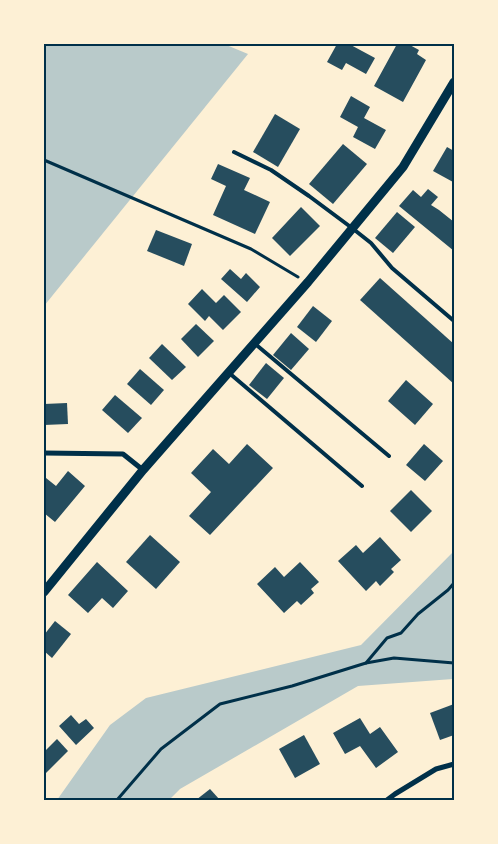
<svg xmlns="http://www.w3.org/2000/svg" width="498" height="844" font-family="'Libre Baskerville',serif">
	<rect width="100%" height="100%" fill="#fdf0d5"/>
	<!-- green -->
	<g fill="#b9caca">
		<polygon points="44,44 224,44 248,54 44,306"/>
		<polygon points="454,551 454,677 453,679 358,686 180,789 169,800 57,800 110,725 146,698 361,645"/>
	</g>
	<!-- building -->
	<g fill="#264d5e">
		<polygon points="337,44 349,44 375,58 366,74 346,63 342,70 327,62"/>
		<polygon points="397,44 408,44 419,50 417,54 426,60 403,102 374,86"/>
		<polygon points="351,96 370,107 364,118 386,130 375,149 353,137 358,127 340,117"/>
		<polygon points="275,114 300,129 278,167 253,152"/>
		<polygon points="343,144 367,164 333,204 309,184"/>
		<polygon points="447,147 454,151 454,181 453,182 433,171"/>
		<polygon points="218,164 250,178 244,190 270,202 255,234 213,215 226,186 211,179"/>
		<polygon points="428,189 438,197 431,205 439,210 454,222 454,251 399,206 413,190 421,197"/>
		<polygon points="301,207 320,226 290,256 272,238"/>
		<polygon points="397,212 415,227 393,253 375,238"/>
		<polygon points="156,230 192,244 184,266 147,251"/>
		<polygon points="230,269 241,279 246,273 260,287 247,302 221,279"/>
		<polygon points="380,278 454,344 454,384 360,300"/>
		<polygon points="202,289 216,303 224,295 241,312 223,330 209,316 205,321 188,304"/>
		<polygon points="313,306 332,321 316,342 297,327"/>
		<polygon points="196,324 214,341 198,357 181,339"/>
		<polygon points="291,333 309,349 291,370 273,355"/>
		<polygon points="162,344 186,367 172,380 149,358"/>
		<polygon points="266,363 284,378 267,399 249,385"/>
		<polygon points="140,369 164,390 151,405 127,384"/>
		<polygon points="406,380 433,404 415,425 388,401"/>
		<polygon points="115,395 142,418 128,433 102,410"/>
		<polygon points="67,403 68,424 44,425 44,404"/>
		<polygon points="247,444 273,468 210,535 189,516 211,492 191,473 213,449 229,464"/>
		<polygon points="424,444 443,461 425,481 406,465"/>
		<polygon points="68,471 85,486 55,522 44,513 44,480 46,478 56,486"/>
		<polygon points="411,490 432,511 411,532 390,511"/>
		<polygon points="150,535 180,562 156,589 126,562"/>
		<polygon points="380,537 401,560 391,569 394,572 380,586 376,581 366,591 338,561 356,545 363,553"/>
		<polygon points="97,562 128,591 113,608 102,598 88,613 68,595"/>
		<polygon points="300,562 319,582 311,589 314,593 301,605 297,601 284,613 257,584 275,567 284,577"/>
		<polygon points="55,621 71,634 52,658 44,651 44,635"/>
		<polygon points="454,704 454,735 440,740 430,713"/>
		<polygon points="71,715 79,724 86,719 94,728 76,745 59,726"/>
		<polygon points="360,718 370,734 380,727 398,752 376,768 360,746 345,754 333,733"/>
		<polygon points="304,735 320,764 295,778 279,749"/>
		<polygon points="57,739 68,751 44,775 44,752"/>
		<polygon points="210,789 220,800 196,800"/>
	</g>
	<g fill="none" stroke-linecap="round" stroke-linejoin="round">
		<!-- path -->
		<g stroke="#003049" stroke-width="3">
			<polyline points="44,160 251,249 298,277"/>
			<polyline points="366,663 394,658 454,663"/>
			<polyline points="117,800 161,749 220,704 292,686 366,663 387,638 401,633 418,614 448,590 454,583"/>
		</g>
		<!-- service -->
		<g stroke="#003049" stroke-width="4">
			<polyline points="234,152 271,170 309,196 352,228 371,243 392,268 454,321"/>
			<polyline points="254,343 389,456"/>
			<polyline points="228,372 362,486"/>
		</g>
		<!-- minor -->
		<g stroke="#003049" stroke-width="5">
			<polyline points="44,453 123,454 143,470"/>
			<polyline points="387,800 395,794 436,769 454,764"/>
		</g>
		<!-- tertiary -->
		<polyline stroke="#003049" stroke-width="9" points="44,592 143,470 308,282 403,167 454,82"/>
	</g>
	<!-- border -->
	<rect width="498" height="844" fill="none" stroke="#fdf0d5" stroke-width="90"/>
	<rect x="45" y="45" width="408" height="754" fill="none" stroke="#003049" stroke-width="2"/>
</svg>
